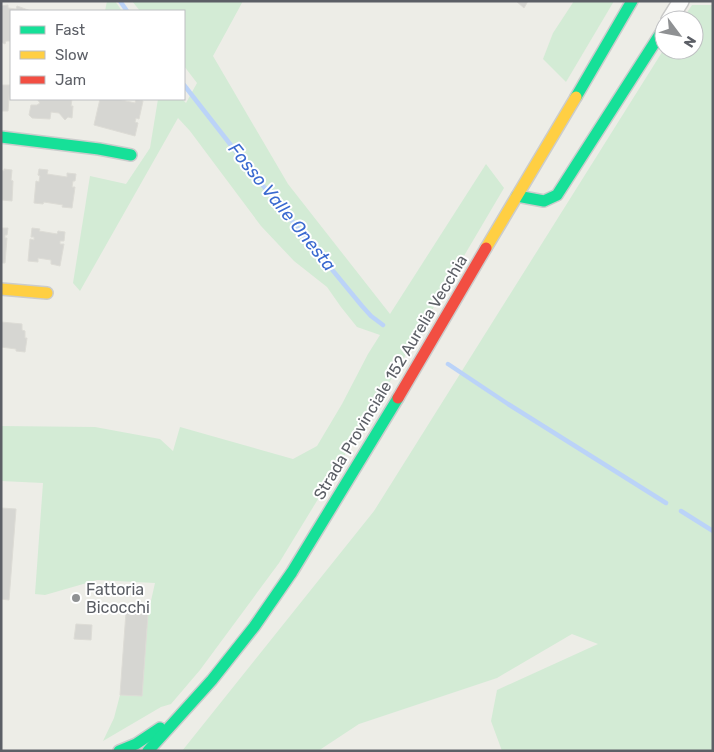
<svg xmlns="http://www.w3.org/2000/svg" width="714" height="752" font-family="Rubik,sans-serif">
	<rect width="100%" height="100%" fill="#edede7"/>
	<!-- green -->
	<g fill="#d3ebd5">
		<polygon points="107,1 115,1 122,11 105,11"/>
		<polygon points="132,1 243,1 213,56 288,184 390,314 486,164 504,188 395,373 279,563 200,670 171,704 161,707 103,741 114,718 120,695 142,696 148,614 155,583 97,580 45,595 35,594 43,483 1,481 1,426 95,427 160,439 173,451 180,427 293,459 317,446 342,404 368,354 380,335 357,327 341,307 327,287 294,261 261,226 190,131 178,118 80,291 73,283 90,176 126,184 150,148 158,99 182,99 186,103 197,83 184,66 184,11 140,11"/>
		<polygon points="574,1 614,1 566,82 543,59 553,33"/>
		<polygon points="692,5 713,5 713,751 502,751 491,721 497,690 598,644 572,634 497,678 359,724 318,751 182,751 374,511 664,49 664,50 694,50 694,20 682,20"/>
	</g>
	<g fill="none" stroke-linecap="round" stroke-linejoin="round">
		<!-- stream -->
		<g stroke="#bbd3f8" stroke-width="4.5">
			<polyline points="120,1 127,11"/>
			<polyline points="184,85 255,176 362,306 371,316 383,325"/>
			<polyline points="448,364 508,404 666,503"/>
			<polyline points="681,511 713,531"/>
		</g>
	</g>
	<!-- building -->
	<g fill="#d6d6d2" stroke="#dddcd6">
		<polygon points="516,1 528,1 524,8"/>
		<polygon points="8,5 8,8 16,9 17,6 31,11 11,11 11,41 6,41 5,44 1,42 1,6"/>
		<polygon points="1,85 10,85 8,111 1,111"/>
		<polygon points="37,99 72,99 71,106 73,106 72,118 68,117 65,120 59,113 51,112 50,119 32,118 29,115 31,105 37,105 40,103"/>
		<polygon points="100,99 117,99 135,103 136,99 143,101 139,119 136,118 135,122 138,123 135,136 94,125"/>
		<polygon points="4,169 12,170 11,180 13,181 12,201 2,200 1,170 4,171"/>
		<polygon points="39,169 48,170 47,174 67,177 67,173 76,174 75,181 73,181 72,187 75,187 72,208 62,207 63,205 44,202 43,204 34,203 36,181 39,182 40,176 38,175"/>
		<polygon points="1,228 8,228 7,235 5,235 5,238 7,238 5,263 1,263"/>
		<polygon points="32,228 40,229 39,231 57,234 58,231 65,232 64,241 60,241 60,244 64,244 60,266 51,264 51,260 38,258 38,262 28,261 30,239 34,240 34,237 31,237"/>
		<polygon points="1,322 22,324 22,330 25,331 25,338 27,338 25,352 16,351 16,349 1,347"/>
		<polygon points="1,508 16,509 9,600 1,599"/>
		<polygon points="126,612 148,614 142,696 120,695"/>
		<polygon points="76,624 92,625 91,640 74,639"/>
	</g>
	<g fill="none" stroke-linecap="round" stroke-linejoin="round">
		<!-- street casing -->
		<g stroke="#c9c9c8" stroke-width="18">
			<polyline id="street" points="669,20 681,1"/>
		</g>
		<!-- fast casing -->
		<g stroke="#cbcccc" stroke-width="14">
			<g id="fast">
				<polyline points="576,97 632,1"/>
				<polyline points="1,137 99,149 131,155"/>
				<polyline points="517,196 544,201 557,195 664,28"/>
				<polyline points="119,751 136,744 160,728"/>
				<polyline points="148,751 212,680 254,627 292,572 398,398"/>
			</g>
		</g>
		<!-- slow casing -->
		<g stroke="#cbcccc" stroke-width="14">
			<g id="slow">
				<polyline points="486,248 576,97"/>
				<polyline points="1,289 47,293"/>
			</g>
		</g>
		<!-- jam casing -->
		<g stroke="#cbcccc" stroke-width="14">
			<polyline id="jam" points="398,398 486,248"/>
		</g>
		<!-- street -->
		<use href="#street" stroke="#fcfcfb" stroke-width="15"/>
		<!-- fast -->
		<use href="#fast" stroke="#16e098" stroke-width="11"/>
		<!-- slow -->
		<use href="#slow" stroke="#ffcf43" stroke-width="11"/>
		<!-- jam -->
		<use href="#jam" stroke="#f24e42" stroke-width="11"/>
	</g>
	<!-- markers -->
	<circle fill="#8f9193" stroke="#fff" stroke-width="2" cx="76" cy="598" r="5"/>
	<g text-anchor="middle" stroke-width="4" stroke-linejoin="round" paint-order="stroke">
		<!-- street labels -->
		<g font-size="16" fill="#5c5f66" stroke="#fff">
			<text transform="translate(390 377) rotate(-59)" y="6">Strada Provinciale 152 Aurelia Vecchia</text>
		</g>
		<!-- poi labels -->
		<g font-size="16" fill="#5c5f66" stroke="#fff" text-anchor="start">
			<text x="86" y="595">Fattoria<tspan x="86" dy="18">Bicocchi</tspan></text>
		</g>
		<!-- water labels -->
		<g font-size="18" font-style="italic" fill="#3a69d0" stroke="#fff">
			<text transform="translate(282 207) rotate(51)" y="6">Fosso Valle Onesta</text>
		</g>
	</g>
	<!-- border -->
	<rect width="714" height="752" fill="none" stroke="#5c5f66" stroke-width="5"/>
	<!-- legend -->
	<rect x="10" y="10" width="175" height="90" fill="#ffffff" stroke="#bebfc2"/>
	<rect x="20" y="26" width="25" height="8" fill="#16e098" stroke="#bebfc2"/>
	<text x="55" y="35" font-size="15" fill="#5c5f66">Fast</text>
	<rect x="20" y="51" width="25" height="8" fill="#ffcf43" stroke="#bebfc2"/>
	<text x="55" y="60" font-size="15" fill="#5c5f66">Slow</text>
	<rect x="20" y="76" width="25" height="8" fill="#f24e42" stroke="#bebfc2"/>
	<text x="55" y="85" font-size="15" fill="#5c5f66">Jam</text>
	<!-- north arrow -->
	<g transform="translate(679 35) rotate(122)"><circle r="24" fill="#ffffff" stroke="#bebfc2"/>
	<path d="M0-4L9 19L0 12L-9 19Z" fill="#8f9193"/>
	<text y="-8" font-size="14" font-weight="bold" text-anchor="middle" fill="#5c5f66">N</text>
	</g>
</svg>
